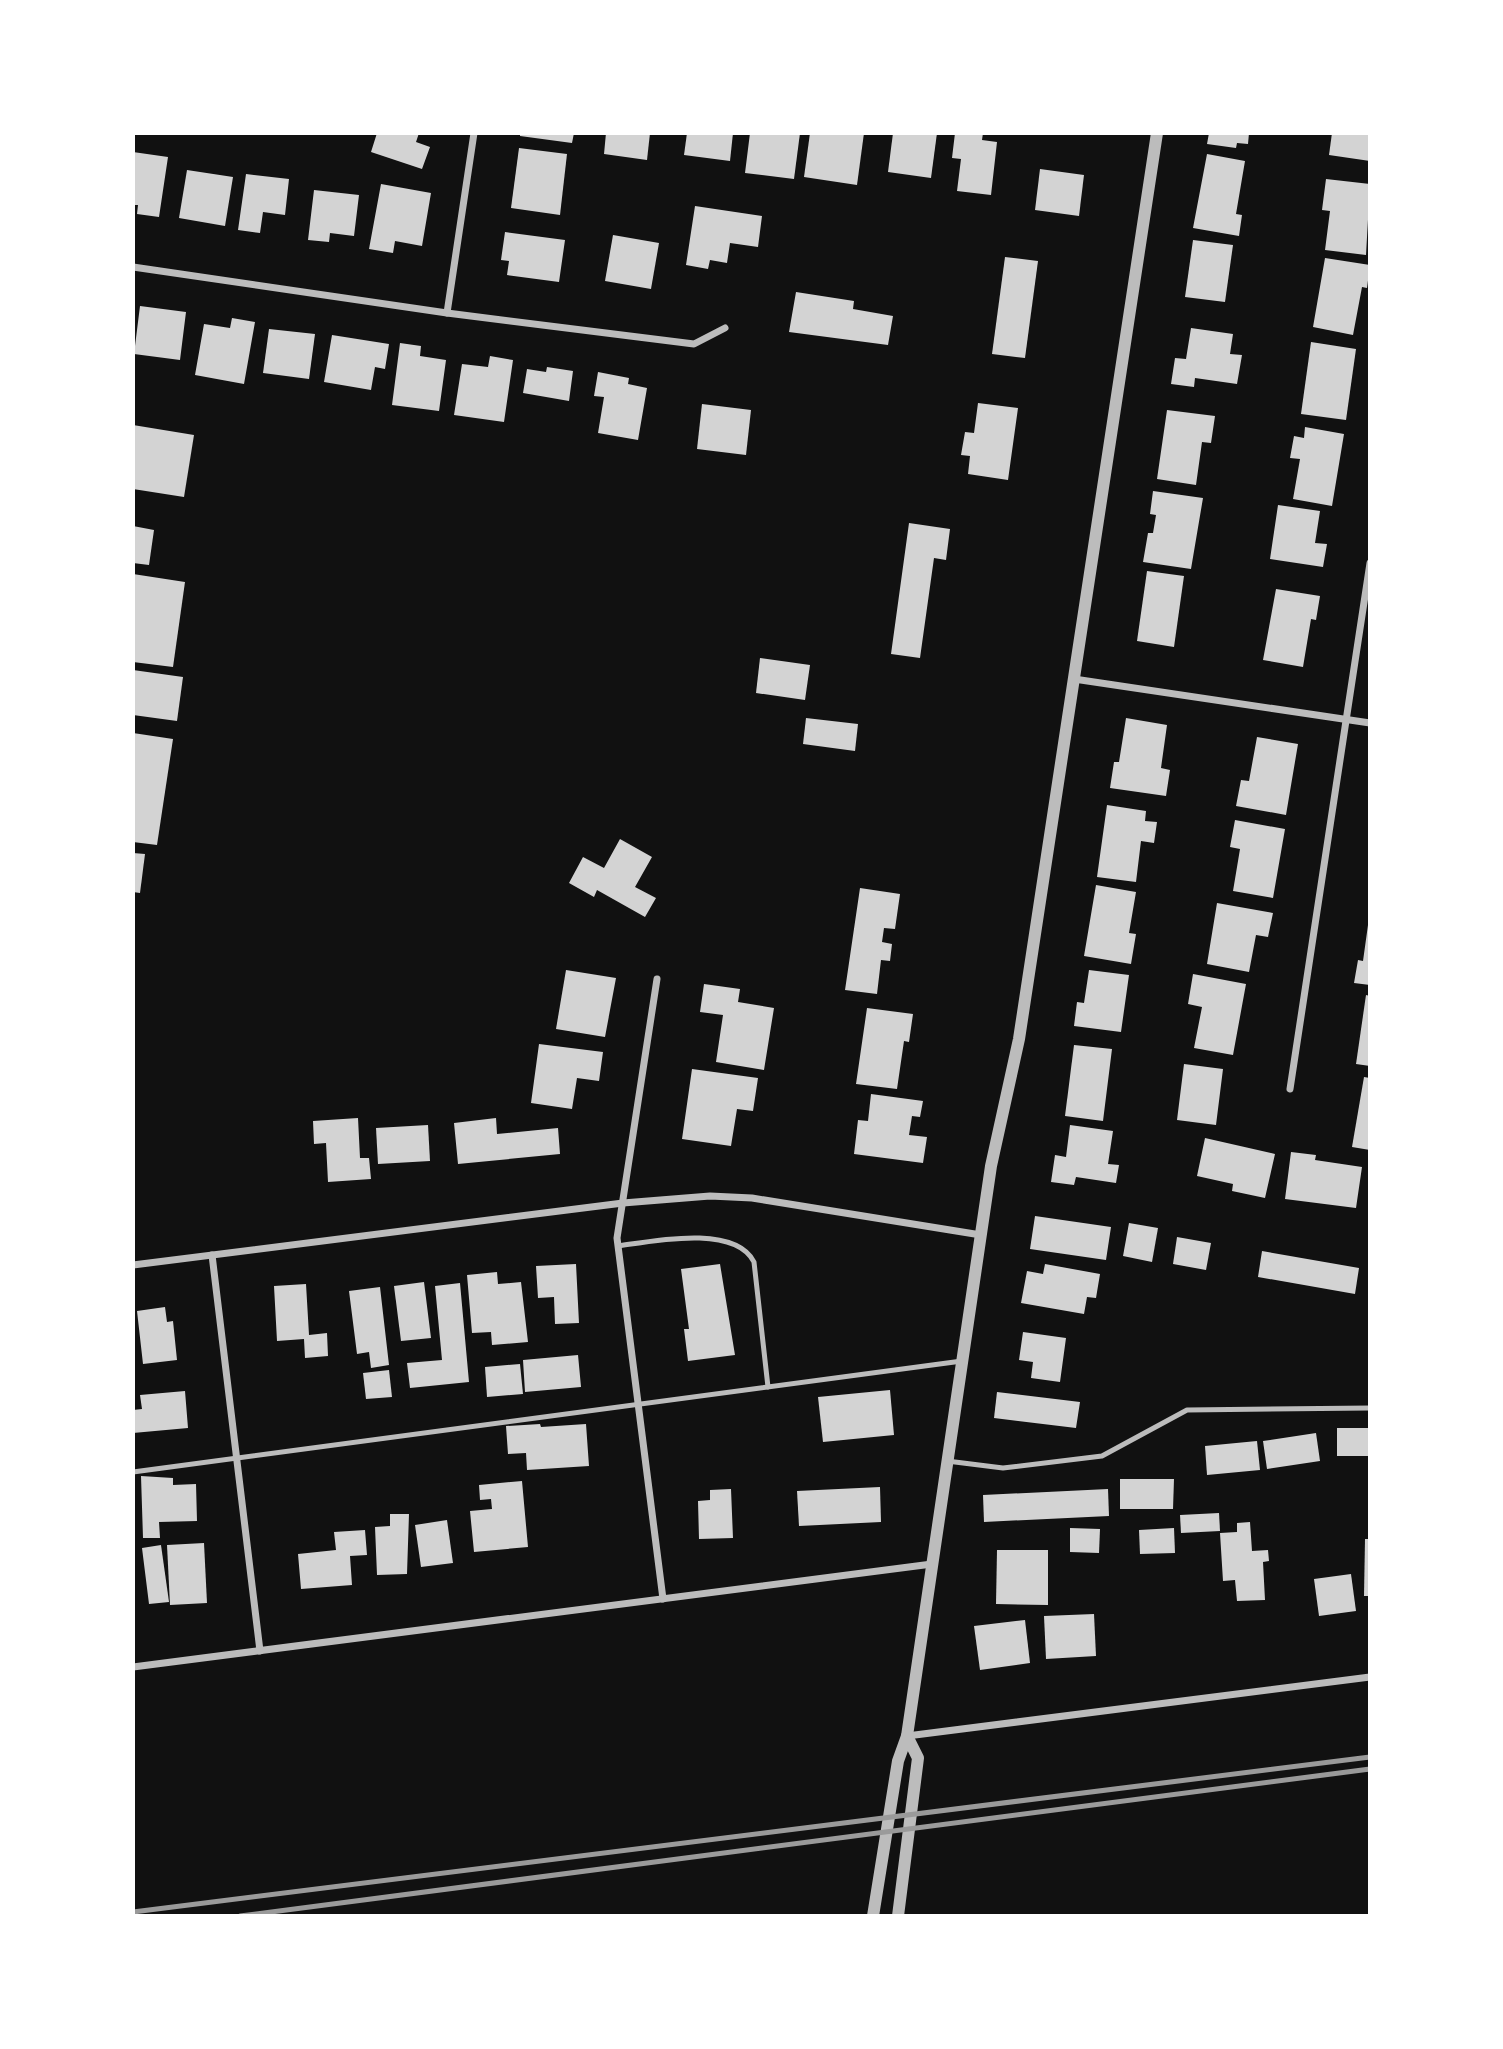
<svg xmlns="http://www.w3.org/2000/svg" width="1503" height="2049" font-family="'PT Sans',sans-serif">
	<rect width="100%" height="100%" fill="#111"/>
	<!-- building -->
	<g fill="#d3d3d3">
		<polygon points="377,133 419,133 416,142 430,147 422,169 371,152"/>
		<polygon points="520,133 574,133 572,143 520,136"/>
		<polygon points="606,133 650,133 647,160 604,154"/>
		<polygon points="687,133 733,133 730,161 684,155"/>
		<polygon points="750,133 800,133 794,179 745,173"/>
		<polygon points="810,133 864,133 857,185 804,177"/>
		<polygon points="893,133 937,133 931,178 888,172"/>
		<polygon points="955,133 983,133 982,140 997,142 991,195 957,191 961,159 952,158"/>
		<polygon points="1209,133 1249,133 1248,144 1237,143 1236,148 1207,144"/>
		<polygon points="1332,133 1370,133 1370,161 1329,155"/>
		<polygon points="519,148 567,154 560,215 511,208"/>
		<polygon points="133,152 168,157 159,217 137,214 138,205 133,205"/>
		<polygon points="1207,154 1245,161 1236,214 1242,215 1239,236 1193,228"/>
		<polygon points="1040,169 1084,175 1079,216 1035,210"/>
		<polygon points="187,170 233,177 225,226 179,218"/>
		<polygon points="246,174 289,179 285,215 263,212 260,233 238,230"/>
		<polygon points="1326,179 1370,184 1366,255 1325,250 1330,211 1322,210"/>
		<polygon points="381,184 431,193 422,246 395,241 393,253 369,249"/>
		<polygon points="314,190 359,195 354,236 330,233 329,242 308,240"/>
		<polygon points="695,206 762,216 758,247 730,243 727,263 710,260 708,269 686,265"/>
		<polygon points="505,232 565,240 559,282 507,275 509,261 501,260"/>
		<polygon points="613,235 659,243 651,289 605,281"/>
		<polygon points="1193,240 1233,245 1225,302 1185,297"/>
		<polygon points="1005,257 1038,261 1025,358 992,354"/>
		<polygon points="1325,258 1370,265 1367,288 1362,287 1353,335 1313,327"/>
		<polygon points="796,292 854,301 853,309 893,316 888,345 789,332"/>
		<polygon points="140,306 186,312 180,360 134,354"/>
		<polygon points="232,318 255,322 244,384 195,375 204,324 230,328"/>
		<polygon points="1191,328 1233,334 1230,354 1242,355 1237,384 1195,378 1194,387 1171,384 1175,358 1186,359"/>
		<polygon points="269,329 315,334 309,379 263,373"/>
		<polygon points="332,335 389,344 385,369 375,367 371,390 324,382"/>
		<polygon points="1311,342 1356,349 1346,420 1301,414"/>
		<polygon points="400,343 421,346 420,356 446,360 439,411 392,405"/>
		<polygon points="490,356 513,360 504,422 454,415 462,364 488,367"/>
		<polygon points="547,367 573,371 569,401 523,393 527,369 546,372"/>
		<polygon points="598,372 629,378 628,384 647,388 638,440 598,433 604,397 594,396"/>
		<polygon points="978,403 1018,408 1008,480 968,474 970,456 961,455 965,432 974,433"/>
		<polygon points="702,404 751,410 746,455 697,449"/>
		<polygon points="1167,410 1215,416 1211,443 1202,442 1196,485 1157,479"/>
		<polygon points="133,425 194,435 184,497 133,489"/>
		<polygon points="1305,427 1344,434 1332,506 1293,499 1300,459 1290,458 1294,436 1304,438"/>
		<polygon points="1153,491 1203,498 1191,569 1143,562 1148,533 1153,533 1156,515 1150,514"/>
		<polygon points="1278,505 1320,511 1315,543 1327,544 1323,567 1270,559"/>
		<polygon points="909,523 950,529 946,560 934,558 920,658 891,654"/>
		<polygon points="133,526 154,530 149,565 133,563"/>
		<polygon points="1147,571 1184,576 1174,647 1137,641"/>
		<polygon points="133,574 185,582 173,667 133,662"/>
		<polygon points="1276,589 1320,596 1316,620 1311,619 1303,667 1263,660"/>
		<polygon points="760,658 810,665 805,700 756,693"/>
		<polygon points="133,670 183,677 177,721 133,715"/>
		<polygon points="806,718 858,724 855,751 803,744"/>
		<polygon points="1126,718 1167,725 1161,768 1170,770 1166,796 1110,788 1114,762 1119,762"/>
		<polygon points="133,733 173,739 157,845 133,842"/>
		<polygon points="1257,737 1298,744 1286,815 1236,806 1241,780 1249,781"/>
		<polygon points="1107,805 1146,811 1145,821 1157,822 1154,843 1141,841 1136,882 1097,877"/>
		<polygon points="1235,820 1285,829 1273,898 1233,891 1240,849 1230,847"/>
		<polygon points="620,839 652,857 635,887 656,898 645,917 597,890 594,897 569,883 583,857 604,868"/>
		<polygon points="133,853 145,854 140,893 133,892"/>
		<polygon points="1096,885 1136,892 1129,933 1136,934 1131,964 1084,956"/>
		<polygon points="860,888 900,894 895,929 884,928 882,942 892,944 890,961 881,960 877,994 845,990"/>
		<polygon points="1217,903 1273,913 1268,937 1256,935 1249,972 1207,964"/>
		<polygon points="1368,925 1370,925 1370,985 1354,983 1358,960 1363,961"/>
		<polygon points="566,970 616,978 605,1037 556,1029"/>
		<polygon points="1089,970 1129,975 1121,1032 1074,1026 1077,1002 1084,1003"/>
		<polygon points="1193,974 1246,984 1233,1055 1194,1048 1202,1007 1188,1004"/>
		<polygon points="704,984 740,989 738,1002 774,1008 764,1070 716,1062 723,1015 700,1012"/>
		<polygon points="1366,995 1370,996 1370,1066 1356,1064"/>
		<polygon points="867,1008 913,1014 909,1042 904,1041 897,1089 856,1084"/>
		<polygon points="539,1044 603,1052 599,1081 577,1078 572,1109 531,1103"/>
		<polygon points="1074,1045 1112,1049 1103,1121 1065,1116"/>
		<polygon points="1184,1064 1223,1069 1216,1125 1177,1120"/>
		<polygon points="692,1069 758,1078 753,1111 737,1109 731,1146 682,1139"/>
		<polygon points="1364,1077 1370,1078 1370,1150 1352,1147"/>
		<polygon points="871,1094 923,1101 920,1117 912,1116 909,1135 927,1137 923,1163 854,1154 858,1120 868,1121"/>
		<polygon points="358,1118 360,1158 369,1158 371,1179 328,1182 326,1143 314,1144 313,1121"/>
		<polygon points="496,1118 497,1134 558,1128 560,1154 458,1164 454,1123"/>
		<polygon points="428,1125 430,1161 378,1164 376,1128"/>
		<polygon points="1070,1125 1113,1131 1108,1164 1119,1165 1116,1183 1076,1177 1074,1185 1051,1182 1055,1155 1066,1157"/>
		<polygon points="1205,1138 1275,1154 1265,1198 1232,1191 1233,1184 1197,1176"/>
		<polygon points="1291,1152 1316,1155 1315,1160 1362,1167 1356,1208 1285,1199"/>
		<polygon points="1035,1216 1111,1227 1106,1260 1030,1249"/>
		<polygon points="1129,1223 1158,1228 1152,1262 1123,1256"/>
		<polygon points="1177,1237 1211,1243 1206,1270 1173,1264"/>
		<polygon points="1262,1251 1359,1268 1355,1294 1258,1277"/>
		<polygon points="576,1264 579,1323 555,1324 554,1297 538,1298 536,1266"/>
		<polygon points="720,1264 735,1355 688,1361 684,1329 689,1329 681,1269"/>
		<polygon points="1045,1264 1100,1274 1096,1298 1087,1297 1084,1314 1021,1303 1027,1271 1043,1274"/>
		<polygon points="497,1272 498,1284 521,1282 528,1342 492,1345 491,1332 472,1333 467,1275"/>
		<polygon points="424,1282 431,1338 401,1341 394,1286"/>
		<polygon points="460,1283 469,1382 410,1388 407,1363 442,1360 435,1286"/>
		<polygon points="306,1284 309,1335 327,1333 328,1356 305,1358 304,1339 277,1341 274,1286"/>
		<polygon points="380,1287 389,1365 371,1368 369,1352 357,1354 349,1291"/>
		<polygon points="165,1307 167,1322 173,1321 177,1360 143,1364 137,1311"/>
		<polygon points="1023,1332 1066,1338 1060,1382 1031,1378 1033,1362 1019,1360"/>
		<polygon points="578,1355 581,1387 525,1392 523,1360"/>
		<polygon points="520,1364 523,1394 487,1397 485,1367"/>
		<polygon points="389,1370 392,1397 366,1399 363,1373"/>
		<polygon points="890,1390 894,1435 823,1442 818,1397"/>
		<polygon points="185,1391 188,1428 133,1433 133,1410 142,1409 140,1395"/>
		<polygon points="997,1392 1080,1402 1076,1428 994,1418"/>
		<polygon points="540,1424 541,1427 586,1424 589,1466 527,1470 526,1453 508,1454 506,1426"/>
		<rect x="1337" y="1428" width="33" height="28"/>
		<polygon points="1316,1433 1320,1461 1267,1469 1263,1441"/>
		<polygon points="1257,1441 1260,1470 1207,1475 1205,1446"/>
		<polygon points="141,1476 173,1478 173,1485 196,1484 197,1521 159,1522 160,1538 143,1538"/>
		<polygon points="1120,1479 1174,1479 1173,1509 1120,1509"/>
		<polygon points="522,1481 528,1547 474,1552 470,1511 492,1509 491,1499 480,1500 479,1485"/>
		<polygon points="880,1487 881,1522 799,1526 797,1491"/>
		<polygon points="731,1489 733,1538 699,1539 698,1501 710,1500 710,1490"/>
		<polygon points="1108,1489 1109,1516 984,1522 983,1495"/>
		<polygon points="1219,1513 1220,1531 1181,1533 1180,1515"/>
		<polygon points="390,1514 409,1514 407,1574 377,1575 375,1527 390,1526"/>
		<polygon points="447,1520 453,1563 421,1567 415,1525"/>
		<polygon points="1250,1522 1252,1551 1268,1550 1269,1561 1263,1562 1265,1600 1237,1601 1235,1580 1223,1581 1220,1533 1237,1532 1237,1523"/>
		<polygon points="1070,1528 1100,1529 1099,1553 1070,1552"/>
		<polygon points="1174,1528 1175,1553 1140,1554 1139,1530"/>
		<polygon points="365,1530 367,1555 350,1556 352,1585 301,1589 298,1554 336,1550 334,1532"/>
		<polygon points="1365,1539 1370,1539 1370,1596 1364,1596"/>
		<polygon points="204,1543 207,1603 170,1605 167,1545"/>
		<polygon points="161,1545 169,1602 149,1604 142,1548"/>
		<polygon points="997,1550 1048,1550 1048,1605 996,1604"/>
		<polygon points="1351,1574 1356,1611 1319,1616 1314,1579"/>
		<polygon points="1094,1614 1096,1656 1046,1659 1044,1616"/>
		<polygon points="1025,1620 1030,1663 980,1670 974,1626"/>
	</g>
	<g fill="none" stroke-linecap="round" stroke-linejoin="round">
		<!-- service -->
		<g stroke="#bcbcbc" stroke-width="5">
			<path d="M618,1246C653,1241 735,1224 754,1262L768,1387"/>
			<polyline points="947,1461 1003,1468 1102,1456 1187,1410 1370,1408"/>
			<polyline points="133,1472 962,1361"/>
		</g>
		<!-- minor -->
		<g stroke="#bcbcbc" stroke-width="7">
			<polyline points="133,267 447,313 694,344 725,328"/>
			<polyline points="447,313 474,133"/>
			<polyline points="1074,679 1370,723"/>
			<polyline points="657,979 617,1238 663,1599"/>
			<polyline points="1290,1089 1370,563"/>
			<polyline points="212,1255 260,1651"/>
			<polyline points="133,1265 623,1203 710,1196 752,1198 981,1235"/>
			<polyline points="133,1667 932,1564"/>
			<polyline points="907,1736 1370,1677"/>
		</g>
		<!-- tertiary -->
		<g stroke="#bcbcbc" stroke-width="12">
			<polyline points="873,1916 898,1761 907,1736 991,1166 1019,1039 1157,133"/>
			<polyline points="898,1916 918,1758 907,1736"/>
		</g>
		<!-- rail -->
		<g stroke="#9a9a9a" stroke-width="5">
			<polyline points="133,1912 1370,1757"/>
			<polyline points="240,1916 1370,1769"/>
		</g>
	</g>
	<!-- border -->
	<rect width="1503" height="2049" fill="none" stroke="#ffffff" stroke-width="270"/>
</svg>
